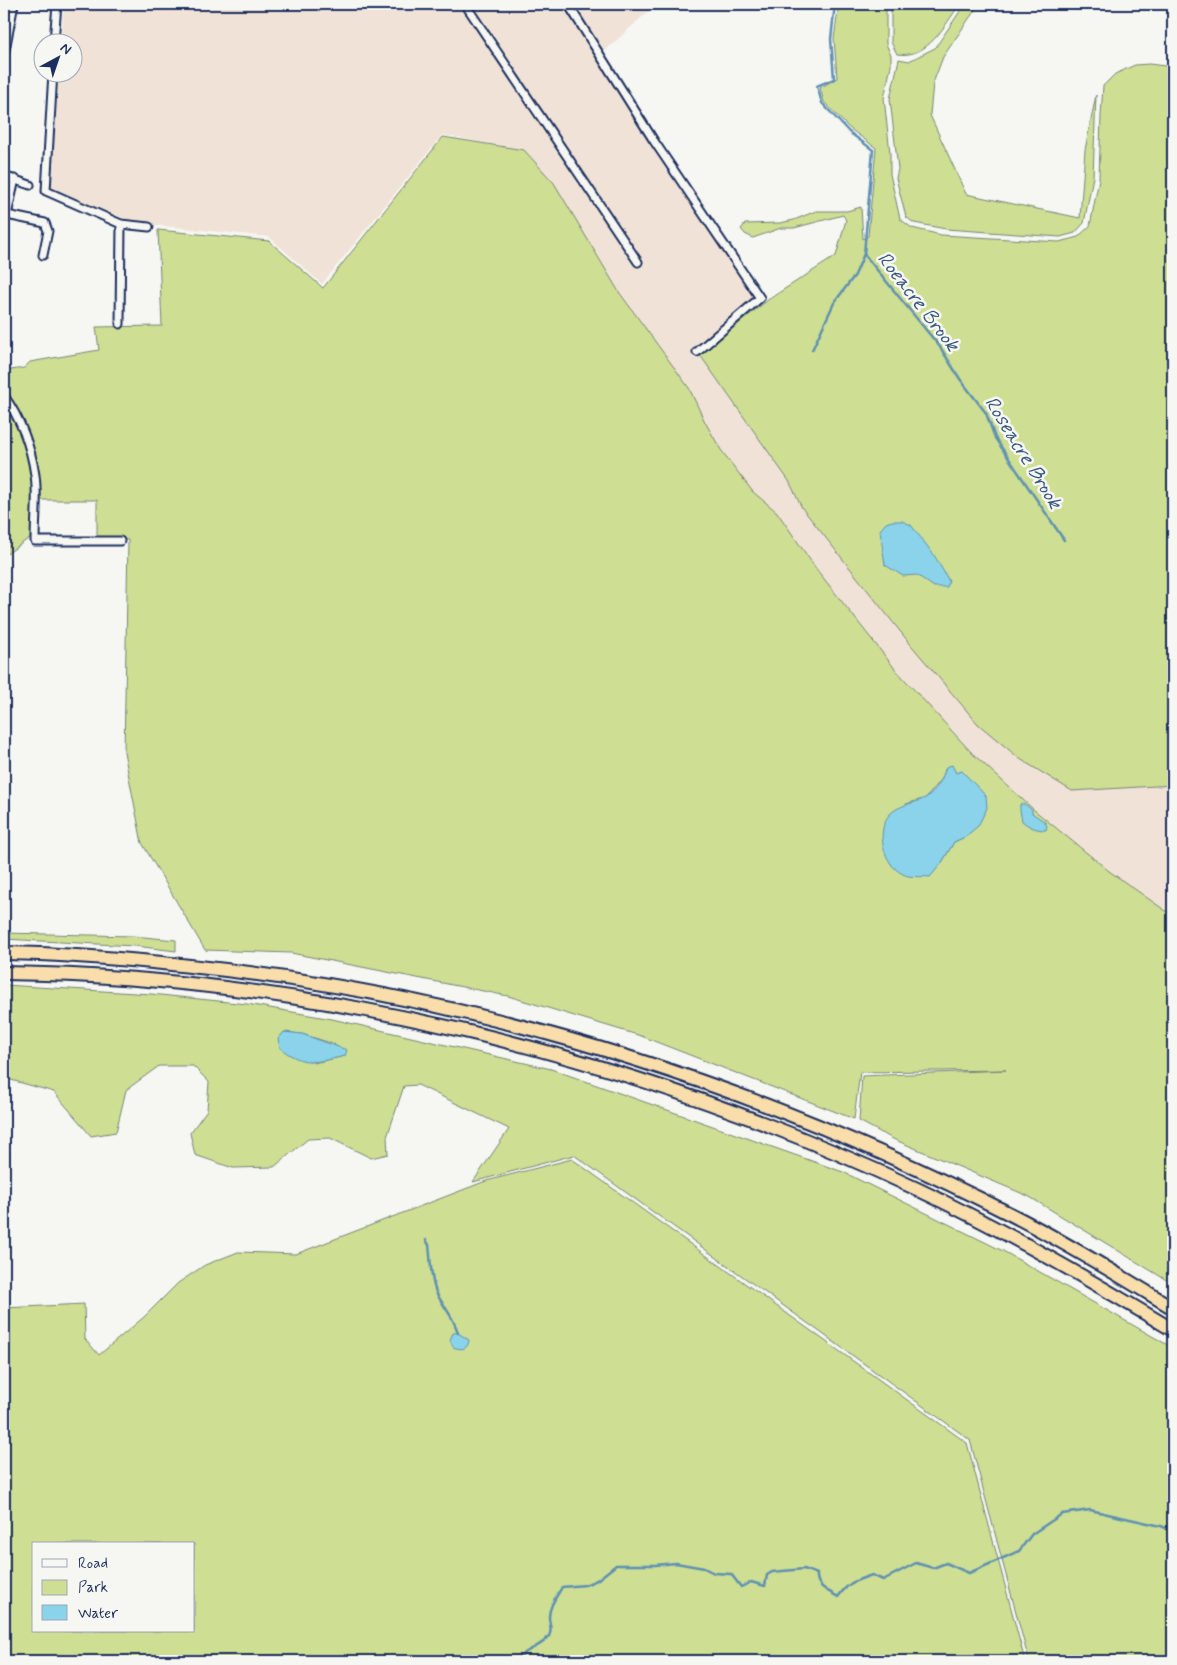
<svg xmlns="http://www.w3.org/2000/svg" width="1177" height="1665" font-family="Mynerve,sans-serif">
	<rect width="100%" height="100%" fill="#f6f6f2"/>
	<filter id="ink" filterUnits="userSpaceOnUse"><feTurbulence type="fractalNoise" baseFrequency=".02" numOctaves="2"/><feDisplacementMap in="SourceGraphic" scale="10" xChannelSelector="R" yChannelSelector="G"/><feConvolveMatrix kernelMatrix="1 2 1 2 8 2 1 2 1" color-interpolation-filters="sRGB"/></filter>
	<g filter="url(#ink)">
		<!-- built -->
		<polygon fill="#f0e2d6" points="64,4 656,4 596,59 650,141 737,266 753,295 754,302 691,354 694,358 700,355 789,481 802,508 911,645 978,724 1072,791 1173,785 1173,916 1109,871 1034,810 972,753 896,670 817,570 777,512 753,492 721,450 705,422 689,388 619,292 554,183 524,150 442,135 322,284 269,237 135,223 51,188 59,73 72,72 72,42 61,42"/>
		<!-- green -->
		<g fill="#cede92" stroke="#748678" fill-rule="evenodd">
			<polygon points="839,4 886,4 886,44 891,55 891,66 884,98 890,153 890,174 900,219 912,228 941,235 1059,242 1078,237 1090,226 1099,179 1101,116 1103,86 1115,74 1135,65 1149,64 1173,67 1173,785 1072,791 1020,759 978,724 911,645 802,508 789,481 700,355 769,299 836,256 846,220 843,215 794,228 781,228 753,238 745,234 741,229 745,224 780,223 794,220 816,211 847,211 861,207 863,239 868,236 876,148 849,128 824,102 820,88 837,78 834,38"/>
			<path d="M891,4H960C944,26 928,59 897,54L891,42Z"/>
			<polygon points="965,4 979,4 943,57 933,83 930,115 966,194 1080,218 1085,150 1096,95 1093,177 1084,223 1075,233 1060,237 946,229 914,223 906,217 896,178 898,169 890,99 899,59 909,61 935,48"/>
			<path d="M443,137L524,150L554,183L619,292L689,388L705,422L721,450L753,492L777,512L817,570L896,670L972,753L1034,810L1109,871L1173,916V1284L1028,1196L893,1139L859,1121L862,1076L1006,1070L860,1072L854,1119L641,1036L508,996L291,953L205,950L142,843L124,752L128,540L97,538V500H39V476L33,453L17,407L4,389V371L24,368L30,362L99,350L96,327L162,326L158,230L269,241L323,288ZM946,767L956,773L965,837L954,842L941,864L906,804L926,798L942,779Z"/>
			<polygon points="4,400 16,420 26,448 33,474 31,537 4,556"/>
			<polygon points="4,933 133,936 176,940 176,951 135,946 4,939"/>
			<path d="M4,985L151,994L247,1004L332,1019L551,1069L843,1172L1003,1251L1173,1348V1661H1029L970,1440L574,1155L473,1182L509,1129L418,1085L404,1086L387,1137L388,1154L371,1158L330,1138L308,1139L274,1167L233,1168L195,1155L190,1133L207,1110L209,1082L193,1066H159L126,1090L116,1132L91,1136L54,1092L4,1078ZM284,1032L302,1034L334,1044L345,1056L314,1063Z"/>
			<path d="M572,1159L967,1443L1025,1661H4V1308L84,1304L85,1339L99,1355L144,1317L178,1283L205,1265L238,1252L296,1254L486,1181ZM34,1544H194V1631H34Z"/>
		</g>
		<!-- water -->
		<g fill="#8ad3eb" stroke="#5e91b3">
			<polygon points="892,521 902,521 911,525 934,555 949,581 947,587 934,587 917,575 903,576 885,565 880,530 886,523"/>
			<path d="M952,765L956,773L962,771L986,796L987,808L978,826L965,837L954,842L941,864L930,877C922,876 909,878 903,874C883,865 875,830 890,814C900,804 914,804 925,798C936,792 943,778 946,767Z"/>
			<path d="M1020,804H1025L1032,810V813L1045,822L1047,826L1046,830C1036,830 1029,827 1022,821L1020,810Z"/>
			<path d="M284,1032L302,1034L347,1050L345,1056C318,1062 304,1067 280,1048L278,1039Z"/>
			<path d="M453,1333H458L469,1340C468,1350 461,1350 453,1347L450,1340Z"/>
		</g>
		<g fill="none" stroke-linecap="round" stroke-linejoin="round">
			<!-- stream -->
			<g stroke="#5e91b3" stroke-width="2.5">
				<polyline points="835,4 831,39 834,79 817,86 822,103 849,132 873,150 864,254 940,347 960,379 986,413 995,438 1064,540"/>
				<polyline points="812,350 834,303 855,275 864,254"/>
				<path d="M426,1240L429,1245C431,1259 430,1278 436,1292C444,1308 453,1315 458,1333"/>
				<path d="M518,1661C524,1648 542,1648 549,1636C553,1629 549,1624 549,1617C549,1606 557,1596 562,1587L585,1585L597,1580L616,1565H655L676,1563L704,1568L714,1573L731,1574L741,1587L751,1582L765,1586L767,1575L772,1572L804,1569L817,1574C816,1587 828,1591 838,1597C849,1582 854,1581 872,1575L883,1580L916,1563L933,1568L946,1563L969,1573L1019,1551L1032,1534L1062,1514L1090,1510L1161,1526L1173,1531"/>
			</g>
			<!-- street casing -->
			<g stroke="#1b2f5e" stroke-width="11">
				<g id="street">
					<polyline points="465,4 638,262"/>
					<polyline points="568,4 654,141 760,298 697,352"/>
					<polyline points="54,42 57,4"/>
					<polyline points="4,55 14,4"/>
					<polyline points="53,72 46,191 121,224 149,227"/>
					<polyline points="4,176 30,185"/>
					<polyline points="15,179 7,215 45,223 48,231 43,255"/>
					<polyline points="120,324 121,224"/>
					<path d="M4,396C20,418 31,447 35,475C38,496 35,520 35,541H120"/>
				</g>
			</g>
			<!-- highway casing -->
			<g stroke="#1b2f5e" stroke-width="16">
				<g id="highway">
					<path d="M4,953C66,954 128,959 190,966C480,996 753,1083 1012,1215C1067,1243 1120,1276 1173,1308"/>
					<path d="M4,973C317,977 634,1056 917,1189C1006,1231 1090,1280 1173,1330"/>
				</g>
			</g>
			<!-- street -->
			<use href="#street" stroke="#f6f6f2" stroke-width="7"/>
			<!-- highway -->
			<use href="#highway" stroke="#f9deab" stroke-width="12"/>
		</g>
	</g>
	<g text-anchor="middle" stroke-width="5" stroke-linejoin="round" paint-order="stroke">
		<!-- water labels -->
		<g font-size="20" font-style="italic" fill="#375881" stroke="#f6f6f2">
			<text transform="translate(919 301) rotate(52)" y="7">Roeacre Brook</text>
			<text transform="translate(1024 452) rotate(58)" y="7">Roseacre Brook</text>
		</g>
	</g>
	<!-- margin -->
	<rect width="1177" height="1665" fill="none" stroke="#f6f6f2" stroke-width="20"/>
	<rect x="10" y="10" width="1157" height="1645" fill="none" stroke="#1b2f5e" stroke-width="2" filter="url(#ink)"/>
	<!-- legend -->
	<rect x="32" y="1542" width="162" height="90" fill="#f6f6f2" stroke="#9ea6b7"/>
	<rect x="42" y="1559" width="25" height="8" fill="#f6f6f2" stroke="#9ea6b7"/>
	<text x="78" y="1568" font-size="15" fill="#1b2f5e">Road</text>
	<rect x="42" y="1580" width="25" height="15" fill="#cede92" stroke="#9ea6b7"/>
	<text x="78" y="1592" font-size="15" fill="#1b2f5e">Park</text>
	<rect x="42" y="1605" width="25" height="15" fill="#8ad3eb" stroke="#9ea6b7"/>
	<text x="78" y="1618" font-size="15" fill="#1b2f5e">Water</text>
	<!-- north arrow -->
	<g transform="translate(58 58) rotate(40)"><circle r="24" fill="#f6f6f2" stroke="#9ea6b7"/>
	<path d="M0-4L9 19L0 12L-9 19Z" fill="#1b2f5e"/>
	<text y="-8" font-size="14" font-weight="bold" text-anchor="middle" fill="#1b2f5e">N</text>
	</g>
</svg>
